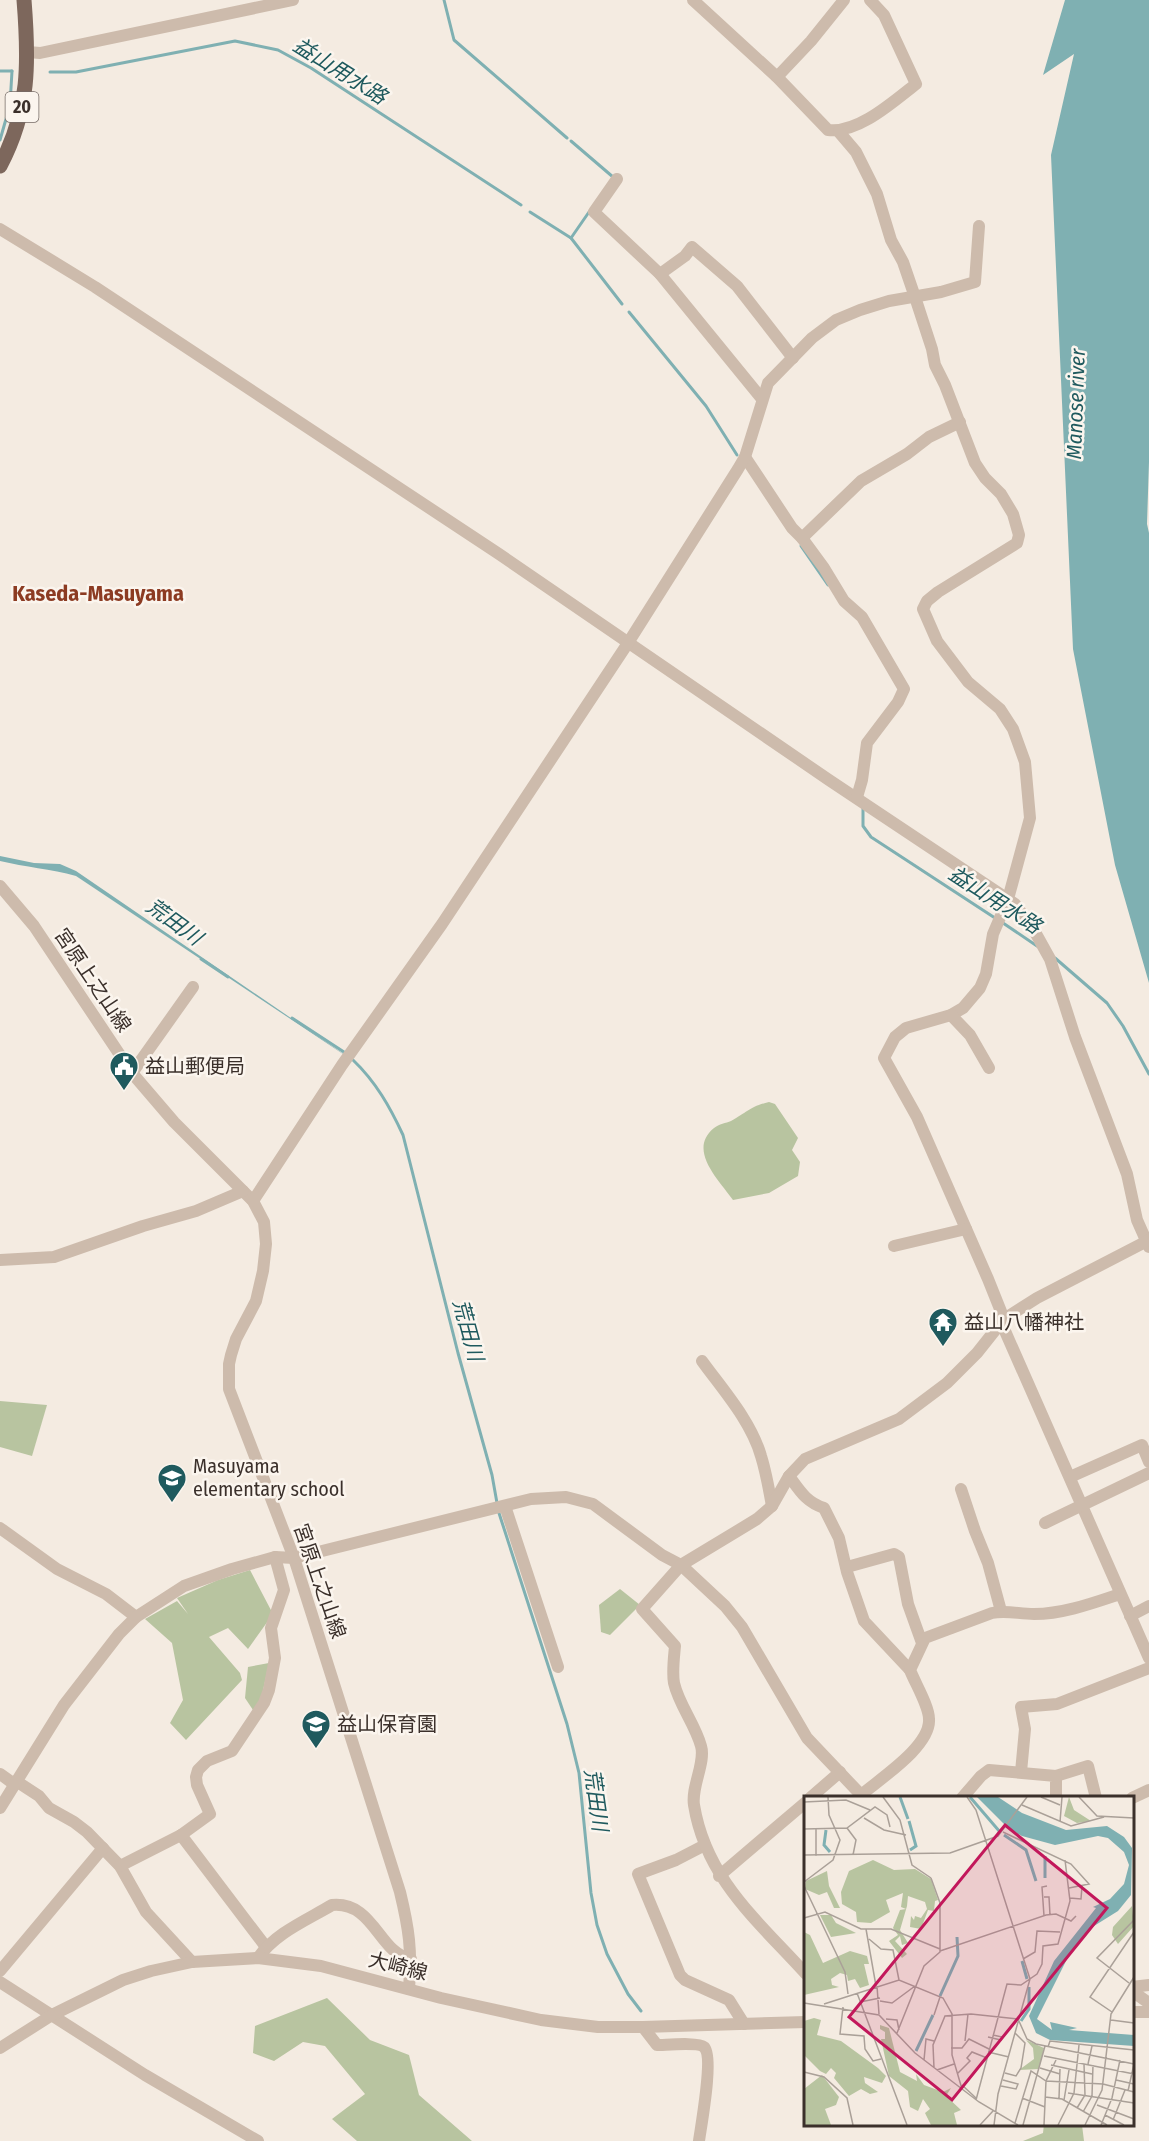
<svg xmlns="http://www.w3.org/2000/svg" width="1149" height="2141" font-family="'Fira Sans Condensed','Noto Sans JP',sans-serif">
	<rect width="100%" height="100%" fill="#f4ebe1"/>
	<!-- green -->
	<g fill="#b8c4a0">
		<path d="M769,1102L775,1104L798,1138L792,1150L800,1162L798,1176L769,1193L733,1200C719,1180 687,1150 714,1128C719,1124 726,1123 731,1121C748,1112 749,1107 769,1102Z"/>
		<polygon points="0,1401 47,1405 32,1456 0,1447"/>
		<polygon points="250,1570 273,1614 248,1649 228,1628 209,1637 240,1673 242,1680 186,1740 170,1723 183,1700 172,1643 145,1619 177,1601 188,1614 177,1598 218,1580"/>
		<polygon points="620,1589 640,1605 610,1635 601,1632 599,1605"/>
		<polygon points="269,1663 261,1700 253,1710 245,1698 248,1667"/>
		<polygon points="327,1998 370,2040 409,2055 419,2095 472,2141 357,2141 332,2119 365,2094 325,2046 303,2042 274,2061 253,2053 255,2026"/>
		<polygon points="1044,2124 1082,2125 1084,2141 1023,2141 1043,2133"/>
	</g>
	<!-- water -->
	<g fill="#7fb0b2">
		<polygon points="1065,0 1149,0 1149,462 1147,524 1149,533 1149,983 1115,865 1073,649 1051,155 1074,54 1043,75"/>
		<path d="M0,856L34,863L60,864L76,871L364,1068L76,876C51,869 25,867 0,861Z"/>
	</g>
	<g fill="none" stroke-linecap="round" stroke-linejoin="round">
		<!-- stream -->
		<g stroke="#7fb0b2" stroke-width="3">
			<polyline points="444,0 454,40 567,138"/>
			<polyline points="0,71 12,71"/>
			<polyline points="50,72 76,72 235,41 278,50 311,68 521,205"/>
			<polyline points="0,140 10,105 12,71"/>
			<polyline points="571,141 613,177"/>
			<polyline points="530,212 571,238 622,304"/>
			<polyline points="571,238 589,212"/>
			<polyline points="629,312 706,406 737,455"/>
			<polyline points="801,546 828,585"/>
			<polyline points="863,808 863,826 871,837 995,918"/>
			<polyline points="1003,923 1037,946"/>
			<polyline points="1055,958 1107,1003 1123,1026 1149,1074"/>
			<polyline points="201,959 228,977"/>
			<polyline points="292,1018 347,1054"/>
			<path d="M353,1060C376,1082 390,1107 403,1135L458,1353L492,1475L497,1503"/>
			<polyline points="498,1510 567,1724 579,1773 591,1893 597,1925 607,1954 628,1994 641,2011"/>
		</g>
		<!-- minor -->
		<g stroke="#cdbbac" stroke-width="12">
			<path d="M693,0L777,77L828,130C858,134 894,101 916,84L884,15L870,0"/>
			<polyline points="28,52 40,53 293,0"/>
			<polyline points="777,77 811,41 844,0"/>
			<polyline points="839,132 856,152 877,194 891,240 903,262 915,297 932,349 935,365 945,385 975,463 985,478 1001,494 1013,514 1019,535 1017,543 938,592 927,601 923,609 937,641 968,682 1000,709 1013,729 1025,762 1030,818 1008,899 993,934 986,974 980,988 963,1008 951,1015 906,1028 895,1037 884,1058 917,1117 988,1279 1004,1319 1005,1331 1149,1658"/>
			<polyline points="617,179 594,212 660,274 762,399"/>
			<polyline points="0,229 95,287 499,554 829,780 1015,904 1035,932 1050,959 1075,1037 1127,1174 1137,1220 1149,1247"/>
			<polyline points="660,274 685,256 692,247 737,286 793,358"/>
			<polyline points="745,457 792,528 802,538"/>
			<polyline points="857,797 862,780 867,743 898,702 904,689 862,617 844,601 824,568 802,538 861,481 907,454 929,437 960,422"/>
			<path d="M0,886L34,926L132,1073L174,1122L253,1201L264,1222L266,1244L263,1271L256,1301L236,1339L231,1355L229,1364V1389L294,1558L400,1892C409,1929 412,1950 409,1989"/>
			<polyline points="951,1015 970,1035 989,1068"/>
			<polyline points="132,1073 193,987"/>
			<polyline points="253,1201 342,1065 442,924 628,643 738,469 745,457 768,383 812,338 836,320 860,310 889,301 941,292 975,282 979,226"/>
			<polyline points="894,1246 966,1229"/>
			<polyline points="0,1260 54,1257 143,1226 196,1211 243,1191"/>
			<path d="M702,1361C723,1390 751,1421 761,1456C766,1472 769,1489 772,1506"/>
			<path d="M789,1476C800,1491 806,1502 824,1508L839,1538L847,1572L864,1621L910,1670"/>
			<polyline points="1070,1477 1142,1445 1149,1462"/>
			<polyline points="961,1489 975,1531 988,1563 1001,1611"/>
			<polyline points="505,1506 558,1667"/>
			<polyline points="1045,1523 1149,1473"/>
			<polyline points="0,1528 57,1569 106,1594 136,1617"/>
			<polyline points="847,1567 894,1554 899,1557 908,1604 922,1643"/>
			<polyline points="1130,1616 1149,1606"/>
			<polyline points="1021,1772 1025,1729 1021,1707 1057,1704 1149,1668"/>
			<polyline points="0,1774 14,1784"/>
			<polyline points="1056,1776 1088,1766 1096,1798"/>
			<polyline points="16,1781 39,1796 49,1808 74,1822 87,1832 120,1866 146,1912 192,1962"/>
			<path d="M861,1795C881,1778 931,1746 929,1719C929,1706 915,1683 910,1670L925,1638L992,1613C1006,1610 1019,1614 1034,1614C1063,1614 1093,1603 1120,1594"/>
			<polyline points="810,1798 840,1772"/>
			<polyline points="962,1798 981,1776 989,1770 1056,1776 1056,1798"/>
			<polyline points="1132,1798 1149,1790"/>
			<polyline points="0,1808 64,1705 119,1634 136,1617 184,1586 232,1569 275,1557 294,1558 531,1499 566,1497 593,1504 662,1555 681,1565 725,1606 742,1627 807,1738 864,1798"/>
			<polyline points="181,1835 266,1947"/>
			<polyline points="705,1845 676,1860 638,1874 680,1975 685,1980 729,2000 744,2024"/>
			<polyline points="120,1866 181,1835 210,1814 197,1785 196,1777 198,1770 207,1761 232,1751 264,1703 269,1690 275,1658 271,1628 284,1590 275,1557"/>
			<polyline points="719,1876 806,1802"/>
			<path d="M258,1958C275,1933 307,1920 332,1905C374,1901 379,1954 411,1959"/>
			<polyline points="0,1971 103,1848"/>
			<path d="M806,1974C758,1921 706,1879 694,1805C691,1787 706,1762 701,1746C695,1724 679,1705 674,1683C672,1672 674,1657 675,1646L642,1609L681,1565L757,1519L772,1506L789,1476L805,1459L899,1419L947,1383L977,1353L1004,1319L1037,1298L1149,1240"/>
			<polyline points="0,1982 145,2075 258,2141"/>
			<polyline points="1132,1987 1149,1985"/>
			<polyline points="1132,1991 1149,2003"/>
			<polyline points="1132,2012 1149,2012"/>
			<path d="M643,2027L657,2045C666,2045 698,2042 704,2047C714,2056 701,2126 699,2141"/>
			<polyline points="0,2048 52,2015 123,1980 151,1971 192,1962 258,1958 321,1966 441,1998 541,2020 598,2027 643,2027 806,2022"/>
		</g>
		<!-- major -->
		<path stroke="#7d675c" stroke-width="15" d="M0,166C30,109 29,62 24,0"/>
	</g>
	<!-- icons -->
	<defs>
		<g id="civic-pin" transform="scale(1.5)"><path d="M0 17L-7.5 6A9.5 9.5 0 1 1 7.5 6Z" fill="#1f5a5e" stroke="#fbf5ee"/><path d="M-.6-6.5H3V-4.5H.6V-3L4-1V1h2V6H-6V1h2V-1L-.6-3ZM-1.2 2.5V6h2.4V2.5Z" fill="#fff"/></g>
		<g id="temple-pin" transform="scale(1.5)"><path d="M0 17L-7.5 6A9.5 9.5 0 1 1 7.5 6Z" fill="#1f5a5e" stroke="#fbf5ee"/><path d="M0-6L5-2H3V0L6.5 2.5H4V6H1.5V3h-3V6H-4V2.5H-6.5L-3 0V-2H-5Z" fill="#fff"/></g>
		<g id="school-pin" transform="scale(1.5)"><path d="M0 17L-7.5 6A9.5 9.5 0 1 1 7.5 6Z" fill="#1f5a5e" stroke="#fbf5ee"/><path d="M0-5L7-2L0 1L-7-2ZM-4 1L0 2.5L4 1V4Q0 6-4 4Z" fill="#fff"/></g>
	</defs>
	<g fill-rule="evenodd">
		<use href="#civic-pin" x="124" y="1066"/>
		<use href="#temple-pin" x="943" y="1322"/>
		<use href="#school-pin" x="172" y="1478"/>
		<use href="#school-pin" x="316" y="1724"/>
	</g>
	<g text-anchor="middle" stroke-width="5" stroke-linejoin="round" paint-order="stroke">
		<!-- shield labels -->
		<rect fill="#fbf5ee" stroke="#756b66" stroke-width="1.5" x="5.5" y="92" width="33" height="30" rx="4.5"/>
		<g font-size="18" font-weight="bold" fill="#3b302b">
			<text x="22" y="113">20</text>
		</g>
		<!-- street labels -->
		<g font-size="20" fill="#3b302b" stroke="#fbf5ee">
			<text transform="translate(93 980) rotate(56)" y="7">宮原上之山線</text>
			<text transform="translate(320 1581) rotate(71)" y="7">宮原上之山線</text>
			<text transform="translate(398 1966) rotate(14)" y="7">大崎線</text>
		</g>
		<!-- poi labels -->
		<g font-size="20" fill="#3b302b" stroke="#fbf5ee" text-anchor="start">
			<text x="145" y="1073">益山郵便局</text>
			<text x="964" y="1329">益山八幡神社</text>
			<text x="193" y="1473">Masuyama<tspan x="193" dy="23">elementary school</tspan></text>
			<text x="337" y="1731">益山保育園</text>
		</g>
		<!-- water labels -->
		<g font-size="21" font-style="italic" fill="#1f5a5e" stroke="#fbf5ee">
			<text transform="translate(340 71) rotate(32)" y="7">益山用水路</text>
			<text transform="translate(1076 404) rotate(-88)" y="7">Manose river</text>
			<text transform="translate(995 900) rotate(33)" y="7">益山用水路</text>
			<text transform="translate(174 922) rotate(36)" y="7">荒田川</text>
			<text transform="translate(468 1330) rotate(75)" y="7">荒田川</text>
			<text transform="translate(596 1800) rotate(82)" y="7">荒田川</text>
		</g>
		<!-- quarter labels -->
		<g font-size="22" font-weight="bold" fill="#8c3b22" stroke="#fbf5ee">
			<text x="98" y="601">Kaseda-Masuyama</text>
		</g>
	</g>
	<!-- overview -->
	<g transform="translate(804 1796)">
		<rect width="330" height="330" fill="#f4ebe1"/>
		<path d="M265,1L270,14L287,25L273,27L260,20ZM69,64L90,74L111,73L127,83L134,104L131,105L130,115L124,114L117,133L106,131L107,120L110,124L111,120L117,122L123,113L121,106L104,100L103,110L96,134L104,147L98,149L96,140L91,145L103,158L98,162L85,145L94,139L89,132L96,114L102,113L97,111L99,97L82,104L86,116L67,127L53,126L52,116L38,108L37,96L45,75ZM23,75L25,90L36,112H30L23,96L15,99L1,93L2,85ZM328,110L330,130L314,148L308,139L309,131ZM16,119H27L32,127L52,137L27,141ZM0,136L6,139L19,167L46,155L63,160L65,168H60L65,189L56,192L51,183L44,185L43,179L36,177L27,183L28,189L35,191L0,199ZM10,222L17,224L13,239L37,245L74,272L82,280L78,287L60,281L61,287L74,296L66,298L57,293L45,300L30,282L32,277L27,272L22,278L16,275L0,259V225ZM76,229L85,232L96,276L113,285L112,278L120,289L139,296L147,292L142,300L157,314L150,317L153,329H127L121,317L126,313L119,303L114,315L106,311L104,295L85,280L77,243H81V236L76,233ZM222,244L240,252L235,273L215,274L230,263L229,252ZM18,279L35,301L32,309L21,313L27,329H0V293Z" fill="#b8c4a0"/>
		<path d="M173,1H194L218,17L262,34L303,30L320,41L328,52L327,99L314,115L290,130L265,159L233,223L248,234L246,226L273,232L265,234L330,239V250L246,244L232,237L225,220L250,165L292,112L289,111L306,103L320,88L325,69L320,56L304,42L294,40L251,49L218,40L205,33Z" fill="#7fb0b2"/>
		<path fill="none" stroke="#7fb0b2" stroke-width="3" d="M96,1L104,23M166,1L196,36M105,25L112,50L106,54M22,34L20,49L26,56M200,39L222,54L232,85M241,60V82M218,165L223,183M136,200L154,160L153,141M217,225L225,213V191M112,255L129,219"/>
		<path fill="none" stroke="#aaa098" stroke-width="1.5" d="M79,1L96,24L108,69L127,82M163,1L172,14L226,183L194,298L190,329M237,1L256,9M275,1L293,20L330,22M0,6L42,4L66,14M218,9L267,30L300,21M60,22L80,34L102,39M256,26L258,1M43,32L52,44L49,59M0,33L43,32L71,11L83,19L86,31M199,36L267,68L285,88L265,92M0,59L146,57L194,40L223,1M12,60V33M0,86L29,64L36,44L25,19L24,1M0,90L41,176L44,198M240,101H245L246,119M266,102L277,103L278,90M240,120L238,91L243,90M0,122L21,116L57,133H87L136,153M62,133L72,190M65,143L77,153L89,154L95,184M136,155L242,119L252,118L267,125L272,120M219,163L231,156L233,135L256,136M325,187L293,162L330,124M73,190L75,218M53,197L103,329M76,205L88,207L111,190M56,206L76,202M0,207L75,219L111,257L175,306L214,329M20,208L95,184L139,202L148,218V259L158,293M39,211L36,238L60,240L61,253L69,265L77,263M308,216L286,201L330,136M130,219L136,201M82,223L93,224L95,234M307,224L330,227M93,237L120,170L136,156V107L127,82M184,241L197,244L198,241L189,239M161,245L164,218M244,251L246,245L330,254M147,252H158L165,243L185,253M184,256L205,261M240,260L330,278M120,264L122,243L130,245M284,268L288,250M247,269L288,278M130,272L129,249L141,220L167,218L214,223L223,243L232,248L330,268M236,272L256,278M133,274L150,268M0,276L20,281L43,302L49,329M201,277L212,280L217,272L221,247L211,237M153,278L166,265L163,262L168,256L183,262M312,284L330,288M158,289L172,302M197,290L212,293L214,288L199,284M324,295L330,268M264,297L330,307M241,301L258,303L303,329M218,302L241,311M255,302L256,273M172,304L203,188L217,189L233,178L238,168L239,150L254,148L266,105L261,64M260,304L265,274M293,309L330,323M273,312L281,299L280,268M279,316L288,300L289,269M301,319L320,329M309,324L321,294M211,327L227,275L242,285L299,288L330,296M176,329L189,315M219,329L241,250M240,329L242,285L252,264M254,329L270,297L275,249M281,329L298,294L307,218L330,181M297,329L308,302L316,264"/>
		<path fill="#c2185b" fill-opacity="0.15" stroke="#c2185b" stroke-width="3" d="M201,29L303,112L148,304L45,221Z"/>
		<rect width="330" height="330" fill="none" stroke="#3b302b" stroke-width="3"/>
	</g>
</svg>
